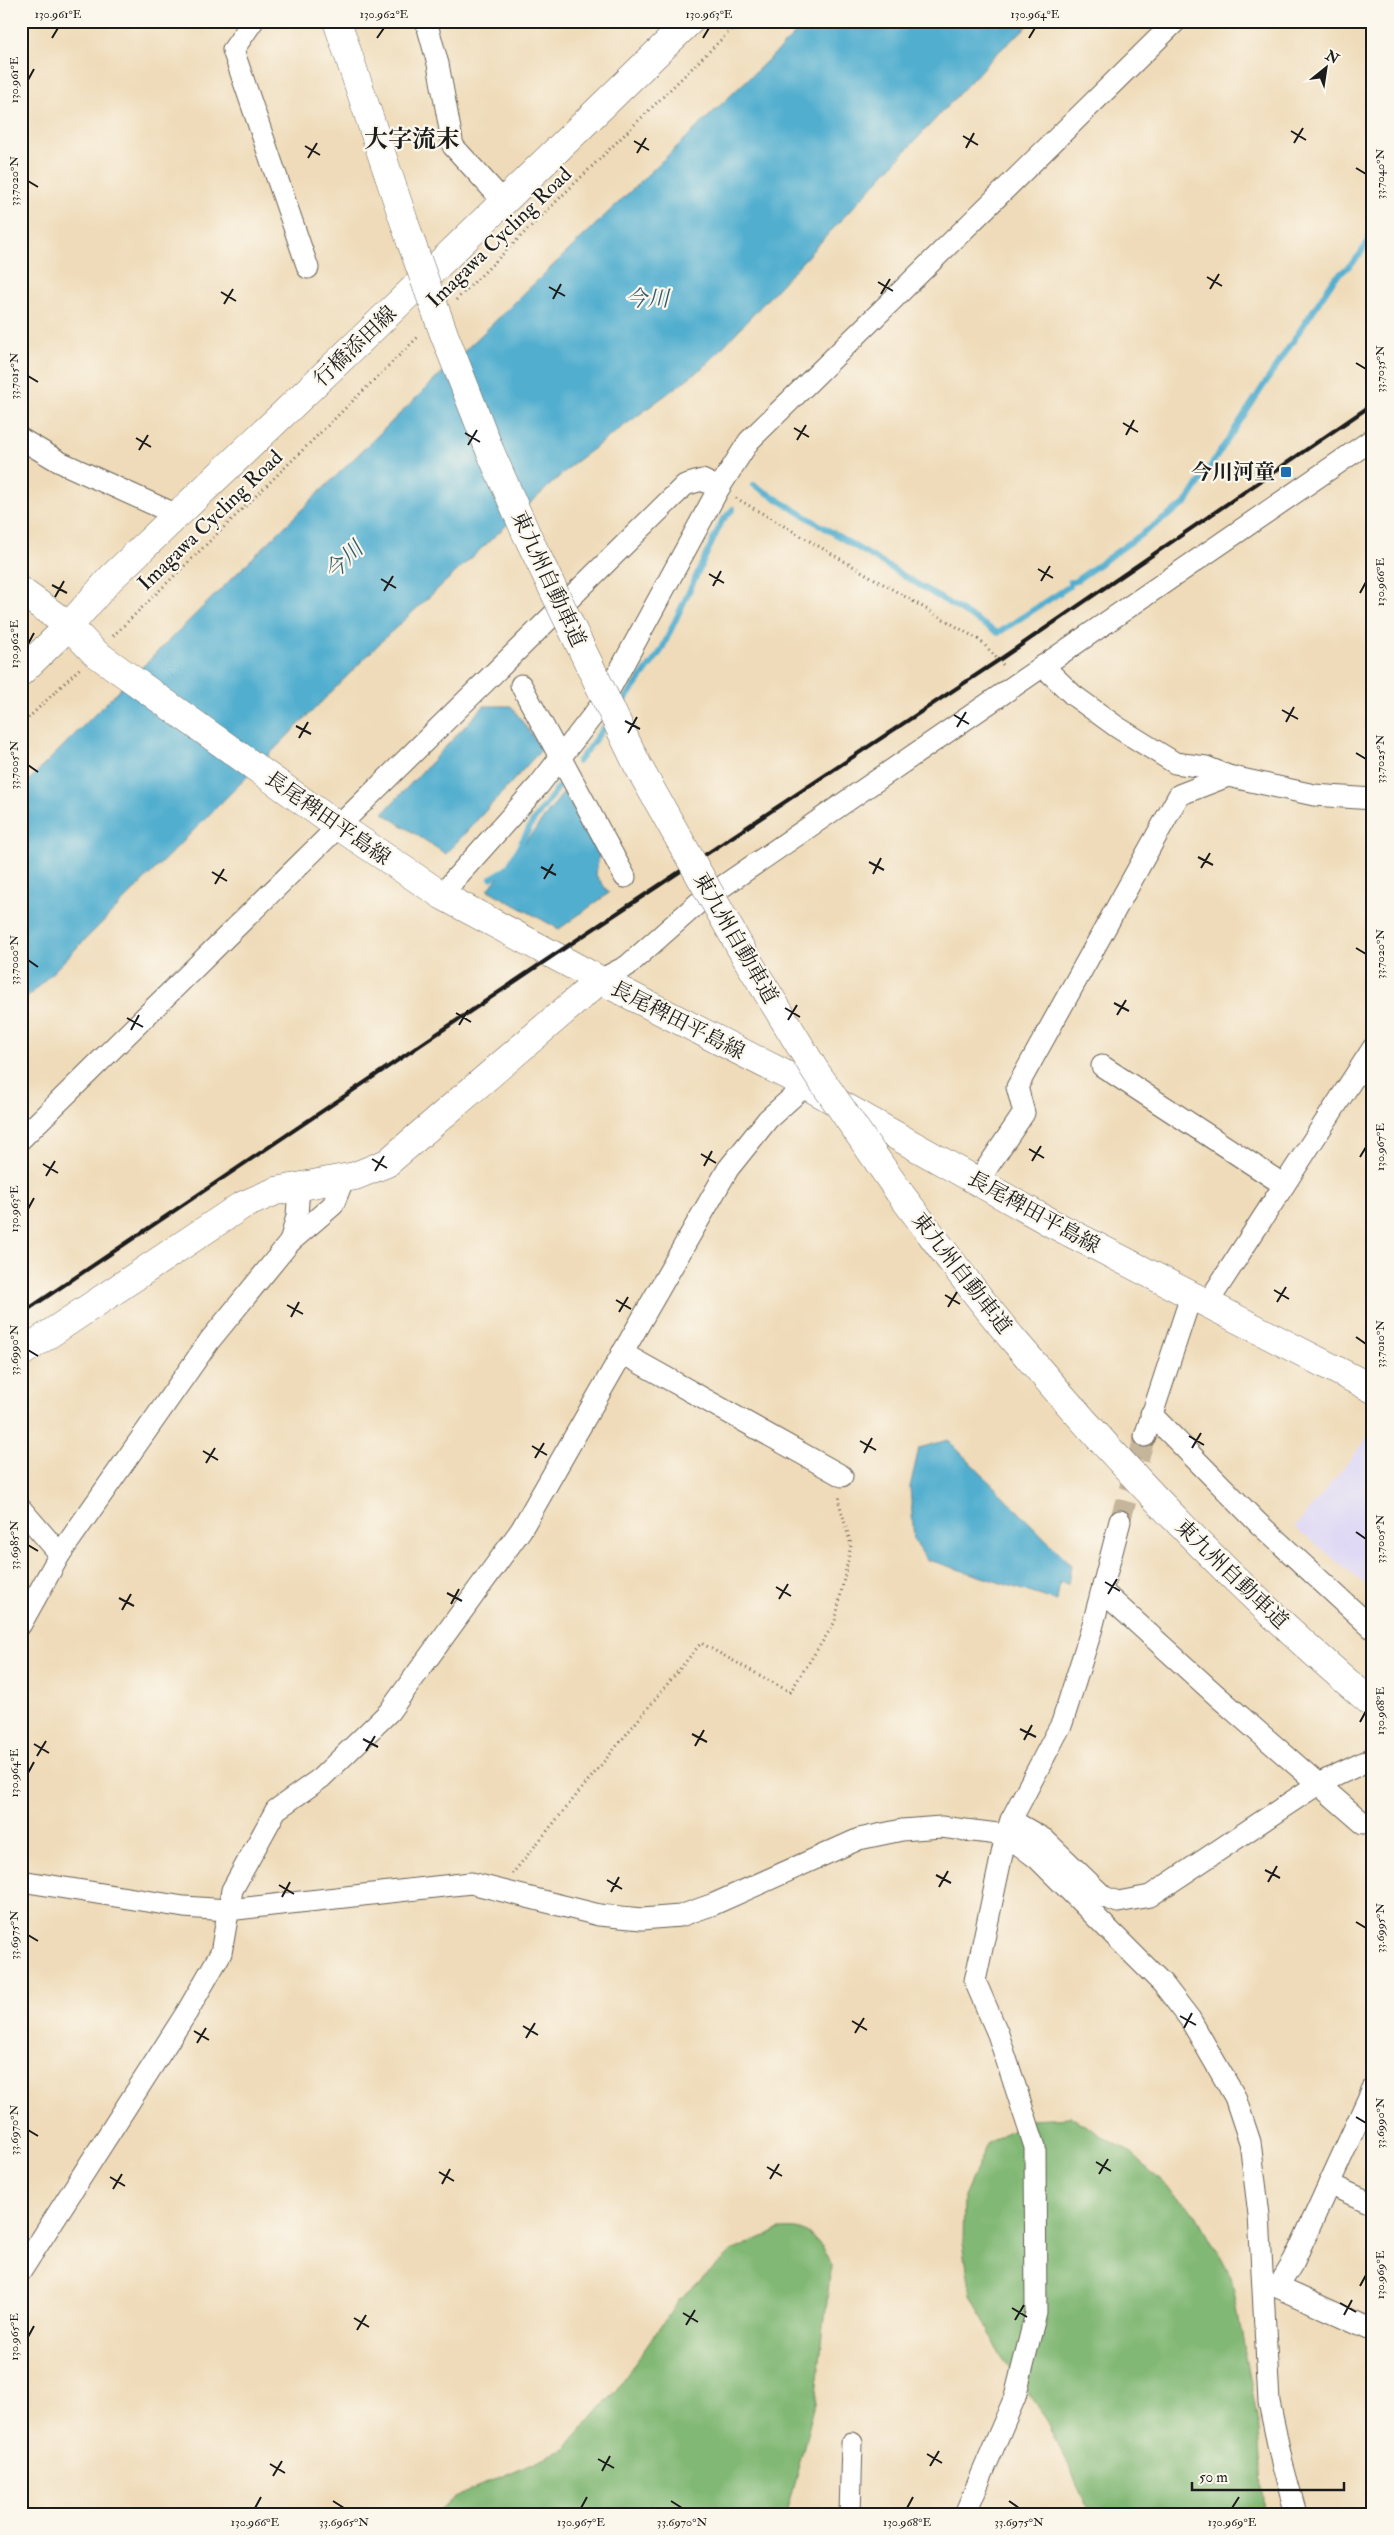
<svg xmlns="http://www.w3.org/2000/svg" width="1394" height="2535" font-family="'IM FELL Double Pica','Noto Serif JP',serif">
	<rect width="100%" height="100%" fill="#fbf7ec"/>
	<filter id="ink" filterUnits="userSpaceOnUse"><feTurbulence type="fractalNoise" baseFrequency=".02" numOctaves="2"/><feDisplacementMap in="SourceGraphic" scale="10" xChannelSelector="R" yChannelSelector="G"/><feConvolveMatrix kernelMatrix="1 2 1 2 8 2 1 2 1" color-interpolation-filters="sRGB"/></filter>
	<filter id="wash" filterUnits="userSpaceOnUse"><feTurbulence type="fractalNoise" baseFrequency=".0096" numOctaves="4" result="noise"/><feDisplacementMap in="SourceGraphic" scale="20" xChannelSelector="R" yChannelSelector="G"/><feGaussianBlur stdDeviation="1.12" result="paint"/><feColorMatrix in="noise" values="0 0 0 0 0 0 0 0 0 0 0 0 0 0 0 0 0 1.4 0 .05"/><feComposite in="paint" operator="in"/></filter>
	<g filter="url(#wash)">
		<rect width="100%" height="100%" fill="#efdbb9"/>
		<!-- built -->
		<polygon fill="#dcd6f6" points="1373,1426 1373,1591 1295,1527 1363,1444"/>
		<!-- forest -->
		<g fill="#81b874" stroke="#4e6a48">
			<polygon points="1071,2117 1131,2153 1197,2215 1231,2276 1257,2416 1264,2514 1091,2514 1046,2418 1001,2356 971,2295 963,2243 964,2196 987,2144 1030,2119"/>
			<path d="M780,2229C786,2229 795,2228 800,2230C815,2236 829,2251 831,2266L815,2404L786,2514H435L454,2497L565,2449L617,2389L679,2300L734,2250Z"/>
		</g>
		<!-- water -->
		<g fill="#51aecf" stroke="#366576">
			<path d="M809,21H1033L995,55L706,365L574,463L389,634L21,1004V788C280,528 543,273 809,21Z"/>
			<polygon points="484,706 511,706 542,749 446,854 383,813"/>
			<polygon points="564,792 599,854 596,875 609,893 559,929 488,890"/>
			<polygon points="948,1440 1071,1565 1068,1584 1060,1582 1057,1601 926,1559 914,1540 910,1487 919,1448"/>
		</g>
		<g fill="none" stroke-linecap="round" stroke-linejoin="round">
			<!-- stream -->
			<g stroke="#51aecf" stroke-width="6">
				<path d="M754,485L998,633L1070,586V582H1074L1186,503L1334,279C1355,262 1365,253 1373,226"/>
				<polyline points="618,709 661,651 722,521 733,509"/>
				<polyline points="578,762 609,721"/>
				<polyline points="491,878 508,868 532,823 558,788"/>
			</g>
		</g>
	</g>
	<g filter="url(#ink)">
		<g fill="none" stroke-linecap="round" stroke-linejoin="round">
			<!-- street-tunnel -->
			<polyline stroke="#c5b59a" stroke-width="21" stroke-dasharray="21 11" stroke-linecap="butt" points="1120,1521 1145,1436"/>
			<!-- street casing -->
			<g stroke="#665f53" stroke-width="23">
				<g id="street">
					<polyline points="253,21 233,50 308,268"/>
					<polyline points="426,21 438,64 453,146 504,202"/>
					<polyline points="21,439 60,462 177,515"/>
					<polyline points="1043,666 1073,695 1117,727 1175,763 1206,767 1228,776 1314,795 1373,799"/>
					<polyline points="521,685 625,877"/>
					<polyline points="443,896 454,880 539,785 601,705 719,488"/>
					<polyline points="600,980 627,966 697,904 1373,439"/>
					<polyline points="1102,1066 1284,1185"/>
					<polyline points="21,1139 685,485 702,480 719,488 749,441 1176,21"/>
					<polyline points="978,1181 1024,1113 1017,1087 1179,795 1228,776"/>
					<polyline points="290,1242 297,1216 299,1187"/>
					<polyline points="1207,1304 1373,1048"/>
					<polyline points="622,1353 842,1476"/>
					<polyline points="1151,1414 1258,1523 1373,1629"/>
					<polyline points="1145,1436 1191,1296"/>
					<polyline points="21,1509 60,1554"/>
					<polyline points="1102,1591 1216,1695 1363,1823"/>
					<polyline points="21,1624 60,1554 210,1340 290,1242 333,1205 344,1178"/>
					<polyline points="1011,1820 1044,1839 1104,1897 1118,1902 1150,1896 1318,1784 1371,1759"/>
					<polyline points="21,1881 184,1907 228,1910 471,1883 599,1915 642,1919 680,1916 714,1904 859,1839 902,1830 941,1827 1006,1835 1038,1859 1163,1984 1190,2019 1235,2097 1250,2142 1259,2215 1269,2402 1282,2463 1296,2514"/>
					<polyline points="1329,2184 1373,2088"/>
					<polyline points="21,2271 187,2012 221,1953 232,1890 276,1810 321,1778 389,1712 521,1530 728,1169 768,1119 806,1085"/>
					<polyline points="1264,2281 1373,2330"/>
					<polyline points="1278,2287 1294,2261 1329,2184 1373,2204"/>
					<polyline points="850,2514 852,2443"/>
					<polyline points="965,2514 1015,2397 1036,2313 1035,2147 998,2034 975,1981 1006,1835 1011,1820 1062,1723 1092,1628 1120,1521"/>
				</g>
			</g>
			<!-- secondary casing -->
			<g stroke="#665f53" stroke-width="29">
				<g id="secondary">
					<polyline points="21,591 69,626 94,652"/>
					<polyline points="325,817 443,896 600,980 806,1085 1053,1224 1373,1389"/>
					<polyline points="21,1353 241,1206 276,1191 355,1176 387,1163 600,980"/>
				</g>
			</g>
			<!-- primary casing -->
			<g stroke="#665f53" stroke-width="29">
				<polyline id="primary" points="21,672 69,626 110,579 364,337 690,21"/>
			</g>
			<!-- highway casing -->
			<g stroke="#665f53" stroke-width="29">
				<g id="highway">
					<polyline points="337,21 411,242"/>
					<path d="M899,1192C938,1243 975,1295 1017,1344C1126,1473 1244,1595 1373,1704"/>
				</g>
			</g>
			<!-- path -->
			<g stroke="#665f53" stroke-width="3" stroke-dasharray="1 4" stroke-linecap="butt">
				<polyline points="456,300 740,21"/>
				<polyline points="736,498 981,641 1005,667"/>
				<polyline points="113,636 419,336"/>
				<polyline points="21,725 80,668"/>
				<polyline points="512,1874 701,1643 790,1692 835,1622 851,1545 839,1502 840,1494"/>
			</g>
			<!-- street -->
			<use href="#street" stroke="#fff" stroke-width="21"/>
			<!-- secondary -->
			<use href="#secondary" stroke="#fff" stroke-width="28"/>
			<!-- primary -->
			<use href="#primary" stroke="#fff" stroke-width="28"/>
			<!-- highway -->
			<use href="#highway" stroke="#fff" stroke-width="28"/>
			<!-- rail -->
			<polyline stroke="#1c1c1c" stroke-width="4" points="21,1314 554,955 999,660 1373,404"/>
			<!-- secondary-bridge casing -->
			<g stroke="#665f53" stroke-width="29" stroke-linecap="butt">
				<polyline id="secondary-bridge" points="94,652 325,817"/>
			</g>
			<!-- highway-bridge casing -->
			<g stroke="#665f53" stroke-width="29" stroke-linecap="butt">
				<polyline id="highway-bridge" points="411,242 444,334 490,451 526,533 638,766 745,956 816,1072 899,1192"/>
			</g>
			<!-- secondary-bridge -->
			<use href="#secondary-bridge" stroke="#fff" stroke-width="28"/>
			<!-- highway-bridge -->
			<use href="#highway-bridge" stroke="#fff" stroke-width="28"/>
		</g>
	</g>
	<!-- ticks -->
	<path fill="none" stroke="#1c1c1c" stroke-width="2" d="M52,38L58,28M377,38L384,28M703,38L709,28M1029,38L1035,28M28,80L34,69M1291,131L1306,140M963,136L978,145M634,141L649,150M1294,143L1303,128M305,146L320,155M966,148L974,133M637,153L646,138M308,158L317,143M1356,168L1366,174M28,181L38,187M1207,277L1222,286M878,282L893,291M549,287L565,296M1210,289L1219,274M221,292L236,301M881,294L890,279M553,299L561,284M224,304L233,289M1356,363L1366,369M28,376L38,382M1123,423L1138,432M794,428L809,437M465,433L480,442M1126,435L1134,420M136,438L151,447M797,440L806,425M468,445L477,430M139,450L148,435M1038,569L1053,578M709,574L724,583M381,579L396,588M1041,581L1050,566M52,585L67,593M713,586L721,571M384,591L393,576M1360,593L1366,582M55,597L64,581M28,644L34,633M1282,710L1298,719M954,715L969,724M625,721L640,729M1286,722L1294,707M296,726L311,734M957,727L966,712M628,733L637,717M299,738L308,722M1356,753L1366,759M28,765L38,772M1198,857L1213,865M869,862L884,870M541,867L556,875M1201,868L1210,853M212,872L227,881M873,874L881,858M544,879L553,864M215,884L224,869M1356,948L1366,954M28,960L38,967M1114,1003L1129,1011M785,1008L800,1017M456,1013L471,1022M1117,1015L1126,1000M127,1018L143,1027M788,1020L797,1005M459,1025L468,1010M131,1030L139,1015M1029,1149L1044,1158M701,1154L716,1163M1360,1157L1366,1147M372,1159L387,1168M1032,1161L1041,1146M43,1164L58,1173M704,1166L712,1151M375,1171L384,1156M46,1176L55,1161M28,1209L34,1198M1274,1290L1289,1299M945,1295L960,1304M616,1300L631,1309M1277,1302L1286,1287M287,1305L303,1314M948,1307L957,1292M619,1312L628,1297M291,1317L299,1302M1356,1337L1366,1344M28,1350L38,1356M1189,1436L1204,1445M860,1441L876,1450M532,1446L547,1455M1192,1448L1201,1433M203,1451L218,1460M864,1453L872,1438M535,1458L544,1443M206,1463L215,1448M1356,1532L1366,1539M28,1545L38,1551M1105,1582L1120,1591M776,1587L791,1596M447,1593L462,1601M1108,1594L1117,1579M119,1598L134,1606M779,1599L788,1584M451,1604L459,1589M122,1610L131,1594M1360,1722L1366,1711M1020,1729L1036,1737M692,1734L707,1742M363,1739L378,1747M1024,1740L1032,1725M34,1744L49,1753M695,1746L704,1730M366,1751L375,1736M37,1756L46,1741M28,1773L34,1762M1265,1870L1280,1878M936,1875L951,1883M607,1880L622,1889M1268,1882L1277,1866M279,1885L294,1894M939,1887L948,1871M611,1892L619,1877M282,1897L290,1882M1356,1922L1366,1928M28,1935L38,1941M1180,2016L1196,2025M852,2021L867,2030M523,2026L538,2035M1184,2028L1192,2013M194,2031L209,2040M855,2033L864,2018M526,2038L535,2023M197,2043L206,2028M1356,2117L1366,2123M28,2130L38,2136M1096,2162L1111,2171M767,2167L782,2176M439,2172L454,2181M1099,2174L1108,2159M110,2177L125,2186M770,2179L779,2164M442,2184L450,2169M113,2189L122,2174M1360,2286L1366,2275M1340,2303L1356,2312M1012,2308L1027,2317M683,2313L698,2322M1344,2315L1352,2300M354,2318L369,2327M1015,2320L1024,2305M686,2325L695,2310M357,2330L366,2315M28,2337L34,2326M927,2454L942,2463M598,2459L614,2468M270,2464L285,2473M930,2466L939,2451M602,2471L610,2456M273,2476L282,2461M333,2501L344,2508M671,2501L682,2508M1009,2501L1019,2508M255,2508L261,2497M581,2508L587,2497M907,2508L913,2497M1232,2508L1239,2497"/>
	<!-- markers -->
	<rect fill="#1f6fb2" stroke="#fbf7ec" stroke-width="2" x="1280" y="466" width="12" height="12" rx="2.5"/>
	<g text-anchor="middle" stroke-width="4.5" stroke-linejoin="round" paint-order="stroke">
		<!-- street labels -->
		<g font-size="21" fill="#1c1c1c" stroke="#fbf7ec">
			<text transform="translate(499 237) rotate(-44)" y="7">Imagawa Cycling Road</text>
			<text transform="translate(355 346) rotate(-44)" y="7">行橋添田線</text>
			<text transform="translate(210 520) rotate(-44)" y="7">Imagawa Cycling Road</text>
			<text transform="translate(549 579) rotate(65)" y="7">東九州自動車道</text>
			<text transform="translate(328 818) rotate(35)" y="7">長尾稗田平島線</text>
			<text transform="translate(736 938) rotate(60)" y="7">東九州自動車道</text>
			<text transform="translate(678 1020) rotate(27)" y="7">長尾稗田平島線</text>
			<text transform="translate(1034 1212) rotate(29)" y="7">長尾稗田平島線</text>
			<text transform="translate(962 1273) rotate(52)" y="7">東九州自動車道</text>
			<text transform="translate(1232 1574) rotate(44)" y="7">東九州自動車道</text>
		</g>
		<!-- poi labels -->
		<g font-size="21" font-weight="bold" fill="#1c1c1c" stroke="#fbf7ec" text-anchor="end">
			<text x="1275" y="479">今川河童</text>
		</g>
		<!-- water labels -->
		<g font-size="22" font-style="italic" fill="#345e6d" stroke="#fbf7ec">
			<text x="647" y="306">今川</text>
			<text transform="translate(343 560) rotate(-44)" y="8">今川</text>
		</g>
		<!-- quarter labels -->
		<g font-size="24" font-weight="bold" fill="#1c1c1c" stroke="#fbf7ec">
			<text x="412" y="147">大字流末</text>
		</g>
	</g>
	<!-- margin -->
	<rect width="1394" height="2535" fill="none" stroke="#fbf7ec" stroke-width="55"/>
	<!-- north arrow -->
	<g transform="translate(1326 68) rotate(30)" stroke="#fbf7ec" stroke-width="4" paint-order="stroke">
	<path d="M0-4L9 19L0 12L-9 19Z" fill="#1c1c1c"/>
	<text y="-8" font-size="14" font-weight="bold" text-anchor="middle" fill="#1c1c1c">N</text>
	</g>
	<!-- scale -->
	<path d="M1192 2482v8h152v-8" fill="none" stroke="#1c1c1c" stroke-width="2.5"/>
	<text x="1199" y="2482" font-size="15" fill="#1c1c1c" stroke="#fbf7ec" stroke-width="4" paint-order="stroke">50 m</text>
	<rect x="28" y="28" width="1338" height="2480" fill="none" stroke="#1c1c1c" stroke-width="2"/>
	<g font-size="12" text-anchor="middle" fill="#1c1c1c">
		<text x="58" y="18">130.961°E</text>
		<text x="384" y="18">130.962°E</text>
		<text x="709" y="18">130.963°E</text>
		<text x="1035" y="18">130.964°E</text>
		<text transform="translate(14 80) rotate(-90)" y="4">130.961°E</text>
		<text transform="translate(1380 174) rotate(-90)" y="4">33.7040°N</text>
		<text transform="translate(14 181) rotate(-90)" y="4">33.7020°N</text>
		<text transform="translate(1380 369) rotate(-90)" y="4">33.7035°N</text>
		<text transform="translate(14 376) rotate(-90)" y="4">33.7015°N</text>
		<text transform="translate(1380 582) rotate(-90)" y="4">130.966°E</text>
		<text transform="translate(14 644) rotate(-90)" y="4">130.962°E</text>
		<text transform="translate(1380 759) rotate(-90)" y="4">33.7025°N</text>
		<text transform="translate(14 765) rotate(-90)" y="4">33.7005°N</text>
		<text transform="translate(1380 954) rotate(-90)" y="4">33.7020°N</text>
		<text transform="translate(14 960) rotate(-90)" y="4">33.7000°N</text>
		<text transform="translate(1380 1147) rotate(-90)" y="4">130.967°E</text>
		<text transform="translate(14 1209) rotate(-90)" y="4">130.963°E</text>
		<text transform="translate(1380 1344) rotate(-90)" y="4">33.7010°N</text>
		<text transform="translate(14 1350) rotate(-90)" y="4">33.6990°N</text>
		<text transform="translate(1380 1539) rotate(-90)" y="4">33.7005°N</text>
		<text transform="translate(14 1545) rotate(-90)" y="4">33.6985°N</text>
		<text transform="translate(1380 1711) rotate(-90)" y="4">130.968°E</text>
		<text transform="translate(14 1773) rotate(-90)" y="4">130.964°E</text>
		<text transform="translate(1380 1928) rotate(-90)" y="4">33.6995°N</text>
		<text transform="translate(14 1935) rotate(-90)" y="4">33.6975°N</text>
		<text transform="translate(1380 2123) rotate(-90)" y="4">33.6990°N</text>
		<text transform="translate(14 2130) rotate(-90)" y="4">33.6970°N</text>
		<text transform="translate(1380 2275) rotate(-90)" y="4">130.969°E</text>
		<text transform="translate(14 2337) rotate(-90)" y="4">130.965°E</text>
		<text x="255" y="2526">130.966°E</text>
		<text x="344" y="2526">33.6965°N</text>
		<text x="581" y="2526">130.967°E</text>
		<text x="682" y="2526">33.6970°N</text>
		<text x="907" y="2526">130.968°E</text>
		<text x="1019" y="2526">33.6975°N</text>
		<text x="1232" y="2526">130.969°E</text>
	</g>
</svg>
